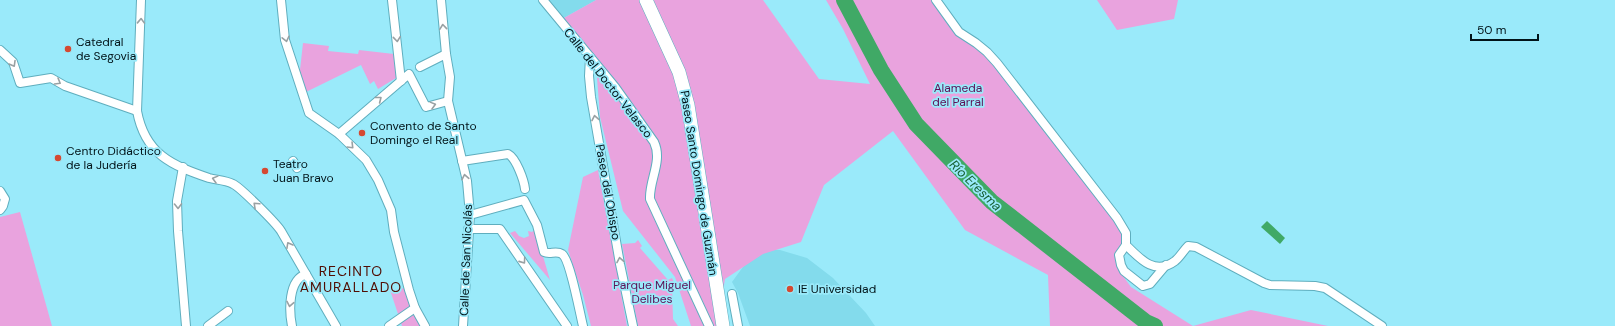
<svg xmlns="http://www.w3.org/2000/svg" width="1615" height="326" font-family="'DM Sans',sans-serif">
	<rect width="100%" height="100%" fill="#9aeafa"/>
	<!-- built -->
	<g fill="#83dbec">
		<polygon points="548,0 596,0 562,19"/>
		<polygon points="756,249 780,250 807,258 833,278 866,313 875,326 750,326 738,293 732,282"/>
	</g>
	<!-- green -->
	<g fill="#e9a3de">
		<polygon points="596,0 763,0 819,79 870,84 843,29 826,0 936,0 959,32 976,43 1126,233 1119,268 1120,272 1131,287 1193,326 1251,310 1328,326 1050,326 1048,275 965,230 893,131 824,185 801,242 763,254 725,279 717,326 691,326 675,277 623,211 600,117 596,64 562,19"/>
		<polygon points="1097,0 1178,0 1174,19 1117,30"/>
		<polygon points="303,43 329,46 328,51 358,54 359,50 394,54 396,78 378,89 374,81 370,84 361,65 306,92 299,70 300,70"/>
		<polygon points="598,170 627,326 591,326 583,295 568,250 583,177"/>
		<polygon points="20,212 52,326 0,326 0,217"/>
		<polygon points="535,229 550,280 510,233 515,231 519,236 524,238 529,236 528,231 532,232"/>
		<polygon points="638,240 642,246 640,248 668,280 672,278 675,285 672,287 673,319 678,326 638,326 622,244 635,243"/>
		<polygon points="406,288 417,300 426,326 402,326 390,290"/>
	</g>
	<!-- water -->
	<polygon fill="#40a966" points="1267,221 1285,238 1280,244 1261,227"/>
	<g fill="none" stroke-linecap="round" stroke-linejoin="round">
		<!-- river -->
		<polyline stroke="#40a966" stroke-width="16" points="844,0 881,70 916,124 992,202 1146,322 1155,326"/>
		<!-- street casing -->
		<g stroke="#5faebe" stroke-width="10">
			<g id="street">
				<path d="M141,0L137,111C145,154 171,165 209,178C216,180 225,180 233,184C240,187 276,223 281,231L336,326"/>
				<polyline points="281,0 285,40 309,113 339,134 366,160 378,180 391,210 394,232 409,290 415,308 425,326"/>
				<polyline points="392,0 401,81"/>
				<polyline points="441,0 446,54 450,77 448,101 467,181 470,215 463,326"/>
				<path d="M543,0L615,87L654,142C663,161 649,180 650,199L709,326"/>
				<polyline points="936,0 959,32 976,43 987,52 997,63 1117,218 1126,233 1126,245"/>
				<polyline points="0,50 13,62 20,83 51,78 65,86 137,111"/>
				<polyline points="590,57 589,76 591,97 620,264 633,326"/>
				<polyline points="420,67 446,54"/>
				<polyline points="339,134 409,74 426,107 448,101"/>
				<polyline points="293,161 297,168"/>
				<path d="M462,161L508,154C516,158 524,180 525,189"/>
				<polyline points="183,167 177,201 178,231 186,326"/>
				<polyline points="0,191 5,199 3,206 0,210"/>
				<path d="M470,215L524,200L537,225L544,252C550,255 556,250 562,254C570,259 580,314 583,326"/>
				<polyline points="468,229 500,229 567,326"/>
				<path d="M1126,245C1140,259 1155,276 1175,261C1180,257 1183,251 1188,246L1196,247L1264,283L1270,285L1315,286L1325,288L1382,326"/>
				<polyline points="1126,245 1119,255 1121,265 1124,271 1143,286 1150,284 1166,265"/>
				<polyline points="732,294 738,326"/>
				<polyline points="208,326 228,311"/>
				<path d="M292,326C289,311 288,280 306,274"/>
				<polyline points="389,326 415,308"/>
			</g>
		</g>
		<!-- primary casing -->
		<g stroke="#5faebe" stroke-width="14">
			<polyline id="primary" points="646,0 679,72 688,105 723,326"/>
		</g>
		<!-- street -->
		<use href="#street" stroke="#fff" stroke-width="8"/>
		<!-- primary -->
		<use href="#primary" stroke="#fff" stroke-width="13"/>
	</g>
	<!-- one-way arrows -->
	<defs><path id="oneway-chevron" d="M-2-3.5L2.5 0L-2 3.5" fill="none" stroke-width="1.6" stroke-linecap="round" stroke-linejoin="round"/></defs>
	<g stroke="#99a1a3">
		<use href="#oneway-chevron" transform="translate(141 21) rotate(-88)"/>
		<use href="#oneway-chevron" transform="translate(443 27) rotate(-96)"/>
		<use href="#oneway-chevron" transform="translate(286 39) rotate(77)"/>
		<use href="#oneway-chevron" transform="translate(397 39) rotate(84)"/>
		<use href="#oneway-chevron" transform="translate(13 64) rotate(60)"/>
		<use href="#oneway-chevron" transform="translate(58 82) rotate(30)"/>
		<use href="#oneway-chevron" transform="translate(379 99) rotate(-38)"/>
		<use href="#oneway-chevron" transform="translate(433 105) rotate(-15)"/>
		<use href="#oneway-chevron" transform="translate(595 118) rotate(-101)"/>
		<use href="#oneway-chevron" transform="translate(351 146) rotate(45)"/>
		<use href="#oneway-chevron" transform="translate(465 177) rotate(-101)"/>
		<use href="#oneway-chevron" transform="translate(215 179) rotate(-165)"/>
		<use href="#oneway-chevron" transform="translate(256 205) rotate(-137)"/>
		<use href="#oneway-chevron" transform="translate(178 206) rotate(89)"/>
		<use href="#oneway-chevron" transform="translate(289 245) rotate(-119)"/>
		<use href="#oneway-chevron" transform="translate(620 260) rotate(-100)"/>
		<use href="#oneway-chevron" transform="translate(523 261) rotate(55)"/>
		<use href="#oneway-chevron" transform="translate(290 304) rotate(101)"/>
	</g>
	<!-- markers -->
	<g fill="#d54931" stroke="#9aeafa" stroke-width="1.5">
		<circle cx="68" cy="49" r="4"/>
		<circle cx="362" cy="133" r="4"/>
		<circle cx="58" cy="158" r="4"/>
		<circle cx="265" cy="171" r="4"/>
		<circle cx="790" cy="289" r="4"/>
	</g>
	<g text-anchor="middle" stroke-width="3.5" stroke-linejoin="round" paint-order="stroke">
		<!-- poi labels -->
		<g font-size="12" fill="#001318" stroke="#9aeafa" text-anchor="start">
			<text x="76" y="46">Catedral<tspan x="76" dy="14">de Segovia</tspan></text>
			<text x="370" y="130">Convento de Santo<tspan x="370" dy="14">Domingo el Real</tspan></text>
			<text x="66" y="155">Centro Didáctico<tspan x="66" dy="14">de la Judería</tspan></text>
			<text x="273" y="168">Teatro<tspan x="273" dy="14">Juan Bravo</tspan></text>
			<text x="798" y="293">IE Universidad</text>
		</g>
		<!-- street labels -->
		<g font-size="12" fill="#001318" stroke="#9aeafa">
			<text transform="translate(608 83) rotate(52)" y="4">Calle del Doctor Velasco</text>
			<text transform="translate(699 183) rotate(81)" y="4">Paseo Santo Domingo de Guzmán</text>
			<text transform="translate(608 192) rotate(80)" y="4">Paseo del Obispo</text>
			<text transform="translate(466 260) rotate(-88)" y="4">Calle de San Nicolás</text>
		</g>
		<!-- park labels -->
		<g font-size="12" fill="#5d1156" stroke="#9aeafa">
			<text x="958" y="92">Alameda<tspan x="958" dy="14">del Parral</tspan></text>
			<text x="652" y="289">Parque Miguel<tspan x="652" dy="14">Delibes</tspan></text>
		</g>
		<!-- water labels -->
		<g font-size="13" font-style="italic" fill="#166033" stroke="#9aeafa">
			<text transform="translate(976 185) rotate(44)" y="5">Río Eresma</text>
		</g>
		<!-- quarter labels -->
		<g font-size="14" letter-spacing="1" fill="#500d03" stroke="#9aeafa">
			<text x="351" y="276">RECINTO<tspan x="351" dy="16">AMURALLADO</tspan></text>
		</g>
	</g>
	<!-- scale -->
	<path d="M1471 34v6h67v-6" fill="none" stroke="#001318" stroke-width="2"/>
	<text x="1477" y="34" font-size="12" fill="#001318" stroke="#9aeafa" stroke-width="3" paint-order="stroke">50 m</text>
</svg>
